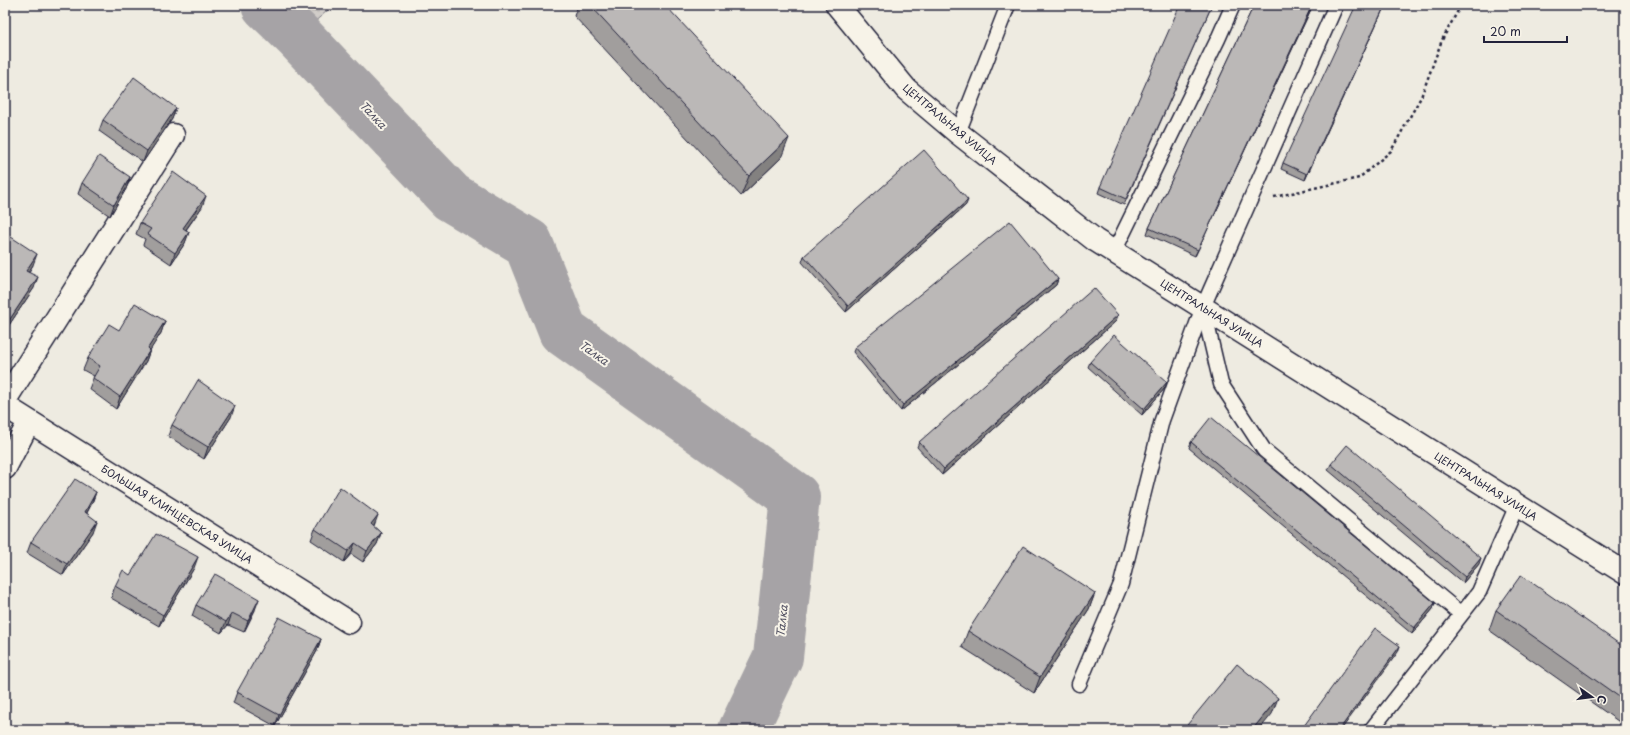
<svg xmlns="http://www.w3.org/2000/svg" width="1630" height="735" font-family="'Playpen Sans',sans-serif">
	<defs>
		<pattern id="wetland-marsh" width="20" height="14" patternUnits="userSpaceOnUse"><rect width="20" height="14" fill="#d1cdc9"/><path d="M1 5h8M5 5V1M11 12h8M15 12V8" fill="none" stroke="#b3b0ae"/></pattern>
	</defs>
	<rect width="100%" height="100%" fill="#eeebe1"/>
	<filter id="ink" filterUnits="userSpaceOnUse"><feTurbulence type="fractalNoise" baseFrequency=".025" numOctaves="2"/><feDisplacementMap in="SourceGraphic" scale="8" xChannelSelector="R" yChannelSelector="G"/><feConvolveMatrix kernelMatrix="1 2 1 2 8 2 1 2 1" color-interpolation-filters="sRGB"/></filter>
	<g filter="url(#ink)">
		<!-- wetland -->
		<polygon fill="url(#wetland-marsh)" stroke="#7a7882" points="249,5 334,5 298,36"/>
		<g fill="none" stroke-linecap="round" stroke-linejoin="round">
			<!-- river -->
			<polyline stroke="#a6a3a6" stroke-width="50" points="266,5 298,36 451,197 528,243 563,331 795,497 778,657 743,730"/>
			<!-- lane casing -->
			<g stroke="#22223b" stroke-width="17">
				<g id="lane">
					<polyline points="958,133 1008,5"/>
					<polyline points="1114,252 1218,39 1233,5"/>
					<polyline points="1203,307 1221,384 1264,450 1461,614"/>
					<polyline points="1079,684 1121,584 1162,420 1203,307 1336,5"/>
					<polyline points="1371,730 1479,592 1517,505"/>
				</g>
			</g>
			<!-- street casing -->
			<g stroke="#22223b" stroke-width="25">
				<g id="street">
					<polyline points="5,400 173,135"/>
					<polyline points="5,406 349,622"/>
					<polyline points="5,468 29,422"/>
				</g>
			</g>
			<!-- secondary casing -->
			<g stroke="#22223b" stroke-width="25">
				<polyline id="secondary" points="837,5 906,89 958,133 1095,240 1625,573"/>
			</g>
			<!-- path -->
			<polyline stroke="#22223b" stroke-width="2.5" stroke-dasharray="3 3" stroke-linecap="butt" points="1274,197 1359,178 1391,151 1421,97 1442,40 1461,5"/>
			<!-- lane -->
			<use href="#lane" stroke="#f7f3e8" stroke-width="14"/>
			<!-- street -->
			<use href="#street" stroke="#f7f3e8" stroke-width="22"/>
			<!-- secondary -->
			<use href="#secondary" stroke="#f7f3e8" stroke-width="22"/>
		</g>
		<!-- wall -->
		<g fill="#a19e9d" stroke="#22223b">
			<polygon points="578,5 665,5 781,158 741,196 574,16"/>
			<polygon points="1212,5 1124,205 1098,193 1100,187"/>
			<polygon points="1254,5 1313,5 1195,256 1147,234 1149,228"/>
			<polygon points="1385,5 1305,180 1281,169 1283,163"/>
			<polygon points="176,108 172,119 143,162 99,131 103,120"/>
			<polygon points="130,177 126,189 110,216 78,194 82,183"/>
			<polygon points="966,205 846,312 802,262 804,256"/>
			<polygon points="202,207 186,230 189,232 185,243 171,264 143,245 145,239 136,234 140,223"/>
			<polygon points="5,233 33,265 29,272 34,288 5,331"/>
			<polygon points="1058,279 1056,285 901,411 853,352 855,347"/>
			<polygon points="165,321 161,333 150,350 146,361 116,409 89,389 94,376 83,370 88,358 119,330"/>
			<polygon points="1116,321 942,475 917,447 919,442"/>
			<polygon points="1090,362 1165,388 1142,415 1088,367"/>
			<polygon points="231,417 204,459 168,436 172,425"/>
			<polygon points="1191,442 1435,603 1433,609 1412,634 1189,448"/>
			<polygon points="1331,464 1479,564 1463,583 1328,470"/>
			<polygon points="96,492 92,503 87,513 93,532 63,575 27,553 31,542"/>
			<polygon points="373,526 381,533 377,544 363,562 351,554 344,562 311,540 315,529"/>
			<polygon points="194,568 159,626 111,598 115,586 130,575"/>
			<polygon points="1095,593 1089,609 1034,693 962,647 968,631"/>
			<polygon points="196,605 255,610 244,632 228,625 221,633 192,616"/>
			<polygon points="1496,610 1625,648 1625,726 1489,630"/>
			<polygon points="321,639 317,651 275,726 233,703 237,692"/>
		</g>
		<!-- shaded-wall -->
		<g fill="#838180" stroke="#22223b">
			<polygon points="1312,5 1313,5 1195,256 1198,250"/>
			<polygon points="1385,5 1305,180 1307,174"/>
			<polygon points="176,108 172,119 143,162 147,151"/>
			<polygon points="789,138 781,158 741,196 749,176"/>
			<polygon points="130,177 126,189 110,216 114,205"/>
			<polygon points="206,196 202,207 179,239 183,228"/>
			<polygon points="968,200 966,205 846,312 848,306"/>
			<polygon points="189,232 185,243 171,264 175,253"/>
			<polygon points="37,254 33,265 22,282 26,271"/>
			<polygon points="38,277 34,288 5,331 5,329 8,322"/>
			<polygon points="1058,279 1056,285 901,411 903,405"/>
			<polygon points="1118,315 1116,321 942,475 944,469"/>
			<polygon points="165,321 161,333 144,360 148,348"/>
			<polygon points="150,350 146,361 116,409 120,397"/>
			<polygon points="1167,382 1165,388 1142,415 1144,409"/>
			<polygon points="235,406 231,417 204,459 208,447"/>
			<polygon points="96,492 92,503 81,523 85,512"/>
			<polygon points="378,515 374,526 367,536 371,524"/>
			<polygon points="97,521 93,532 63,575 67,564"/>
			<polygon points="381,533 377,544 363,562 367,551"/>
			<polygon points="355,543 351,554 344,562 348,551"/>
			<polygon points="198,557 194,568 159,626 163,615"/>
			<polygon points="1481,558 1479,564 1463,583 1465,577"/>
			<polygon points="1095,593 1089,609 1034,693 1040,677"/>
			<polygon points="259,599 255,610 244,632 248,621"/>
			<polygon points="1435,603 1433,609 1412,634 1414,628"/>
			<polygon points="232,613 228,625 221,633 226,622"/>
			<polygon points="321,639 317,651 275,726 279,715"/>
			<polygon points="1400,646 1398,652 1341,730 1339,730"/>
			<polygon points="1278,698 1272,714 1259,730 1252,730"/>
		</g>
		<!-- building -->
		<g fill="#bbb8b7" stroke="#22223b">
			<polygon points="590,5 665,5 789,138 749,176"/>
			<polygon points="1180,5 1212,5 1126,199 1100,187"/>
			<polygon points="1254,5 1312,5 1198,250 1149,228"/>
			<polygon points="1356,5 1385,5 1307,174 1283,163"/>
			<polygon points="134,77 176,108 147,151 103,120"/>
			<polygon points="924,150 968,200 848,306 804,256"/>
			<polygon points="99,156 130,177 114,205 82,183"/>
			<polygon points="173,172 206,196 183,228 189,232 175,253 147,234 151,229 140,223"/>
			<polygon points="1010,221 1058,279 903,405 855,347"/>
			<polygon points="5,233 37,254 26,271 38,277 8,322 5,320"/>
			<polygon points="1094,288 1118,315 944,469 919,442"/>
			<polygon points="135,303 165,321 148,348 150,350 120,397 93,378 100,366 88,358 109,324 119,330"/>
			<polygon points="1114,335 1167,382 1144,409 1090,362"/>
			<polygon points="198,380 235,406 208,447 172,425"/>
			<polygon points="1211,417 1435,603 1414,628 1191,442"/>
			<polygon points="1347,445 1481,558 1465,577 1331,464"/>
			<polygon points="75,479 96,492 85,512 97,521 67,564 31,542"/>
			<polygon points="340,487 378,515 371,524 381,533 367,551 355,543 348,551 315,529"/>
			<polygon points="156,534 198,557 163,615 115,586 123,570 130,575"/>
			<polygon points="1023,546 1095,593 1040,677 968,631"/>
			<polygon points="215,574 259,599 248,621 232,613 226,622 196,605"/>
			<polygon points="1521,575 1625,648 1625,701 1496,610"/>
			<polygon points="279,617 321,639 279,715 237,692"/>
			<polygon points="1375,628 1400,646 1339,730 1301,730"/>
			<polygon points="1237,664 1278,698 1252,730 1183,730"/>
		</g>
	</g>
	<g text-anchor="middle" stroke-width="4" stroke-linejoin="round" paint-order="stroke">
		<!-- street labels -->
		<g font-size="10" fill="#22223b" stroke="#f7f3e8">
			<text transform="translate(950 124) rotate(40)" y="4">ЦЕНТРАЛЬНАЯ УЛИЦА</text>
			<text transform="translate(1212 313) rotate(32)" y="4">ЦЕНТРАЛЬНАЯ УЛИЦА</text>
			<text transform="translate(1486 486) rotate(32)" y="4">ЦЕНТРАЛЬНАЯ УЛИЦА</text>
			<text transform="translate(177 514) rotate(32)" y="4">БОЛЬШАЯ КЛИНЦЕВСКАЯ УЛИЦА</text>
		</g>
		<!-- water labels -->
		<g font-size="11" font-style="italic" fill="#504f60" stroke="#f7f3e8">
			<text transform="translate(373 115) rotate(47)" y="4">Талка</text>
			<text transform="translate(594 353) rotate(35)" y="4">Талка</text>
			<text transform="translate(782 621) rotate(-84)" y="4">Талка</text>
		</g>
	</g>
	<!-- margin -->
	<rect width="1630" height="735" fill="none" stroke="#f7f3e8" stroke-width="20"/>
	<rect x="10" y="10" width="1610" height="715" fill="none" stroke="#22223b" stroke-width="1.5" filter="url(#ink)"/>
	<!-- north arrow -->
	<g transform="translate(1592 697) rotate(104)" stroke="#f7f3e8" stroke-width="3" paint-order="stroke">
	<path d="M0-3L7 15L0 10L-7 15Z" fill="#22223b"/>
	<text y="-6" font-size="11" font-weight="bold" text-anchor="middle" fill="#22223b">С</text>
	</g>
	<!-- scale -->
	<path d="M1484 36v6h83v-6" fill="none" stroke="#22223b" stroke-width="2"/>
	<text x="1490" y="36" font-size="12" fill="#22223b" stroke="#f7f3e8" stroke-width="3" paint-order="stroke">20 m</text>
</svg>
